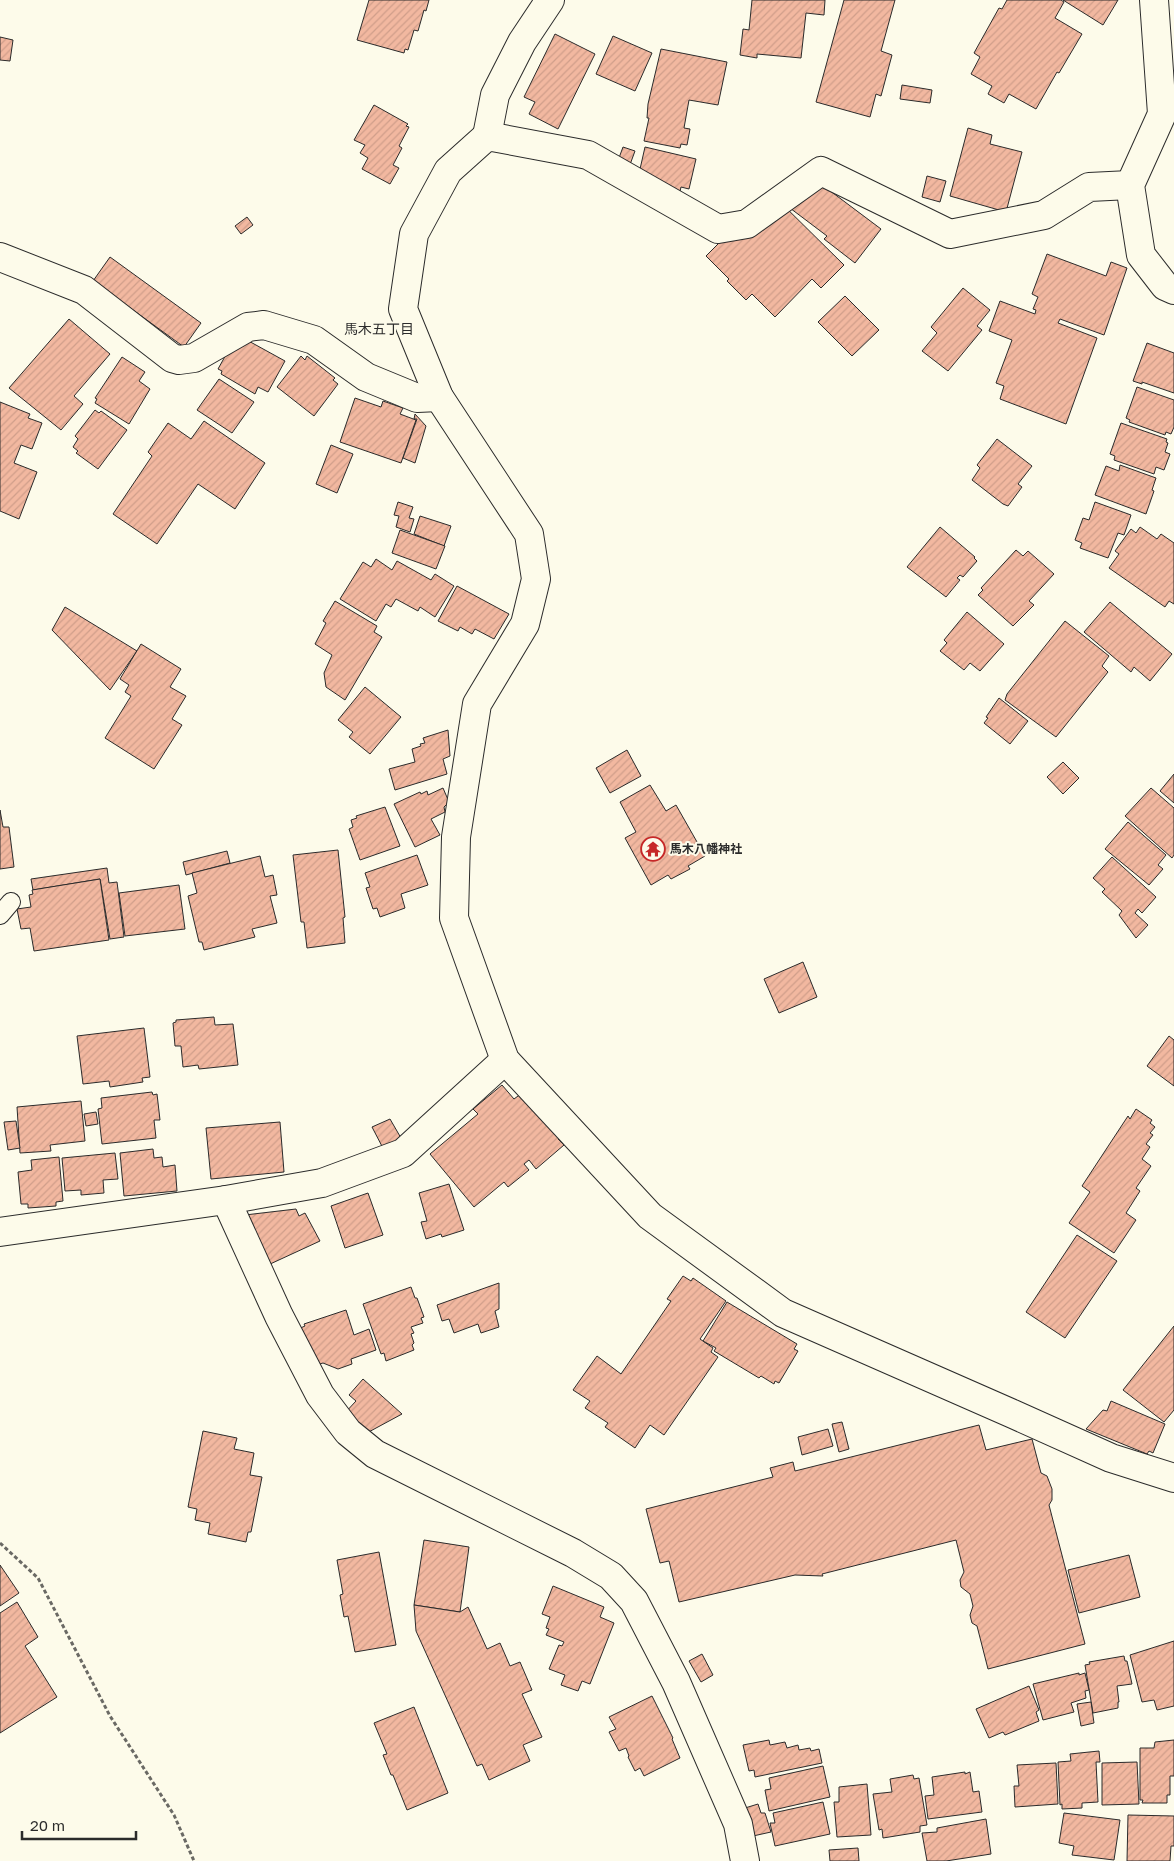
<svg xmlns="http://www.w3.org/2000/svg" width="1174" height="1861" font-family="'Golos Text','Noto Sans JP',sans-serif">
	<defs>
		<pattern id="building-hatch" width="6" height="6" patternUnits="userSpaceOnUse" patternTransform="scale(1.25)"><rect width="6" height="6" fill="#f2b8a0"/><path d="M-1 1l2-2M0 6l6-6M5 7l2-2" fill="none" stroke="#d09e8a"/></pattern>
	</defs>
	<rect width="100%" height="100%" fill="#fdfbea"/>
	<g fill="url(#building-hatch)" stroke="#2b2b2b">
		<polygon points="369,0 429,0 426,11 424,10 418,31 414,30 408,50 405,49 404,53 357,40"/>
		<polygon points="752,0 825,0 824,15 806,13 801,58 757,54 757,58 740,55 743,29 749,30"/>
		<polygon points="844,0 895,0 881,51 892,55 881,96 876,94 870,117 816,102"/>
		<polygon points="1007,0 1061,0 1064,2 1055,18 1082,34 1059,73 1057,72 1036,109 1009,94 1004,103 988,94 992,86 971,74 980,57 974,53 999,8 1002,9"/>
		<polygon points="1063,0 1118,0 1103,25"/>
		<polygon points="555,34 595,54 558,129 529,114 535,102 524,97"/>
		<polygon points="613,36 652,53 635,91 596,74"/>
		<polygon points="0,37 13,40 10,61 0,60"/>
		<polygon points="661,49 727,62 718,105 689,100 684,128 690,129 687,145 681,144 680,148 644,141 649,118 647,118 648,104"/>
		<polygon points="902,85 932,90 930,103 900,99"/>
		<polygon points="374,105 408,124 406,126 409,127 399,146 402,148 393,165 399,168 390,184 362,169 368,158 360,153 365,145 354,140"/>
		<polygon points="968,128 992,135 990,144 1022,152 1006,212 950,196"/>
		<polygon points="623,147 635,151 628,170 616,166"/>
		<polygon points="645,147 696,159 689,189 681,187 679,196 638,178"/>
		<polygon points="927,176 946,181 940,202 922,197"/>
		<polygon points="794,177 815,193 821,184 881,229 855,263 824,239 827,236 778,199"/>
		<polygon points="770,192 844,265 821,288 812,279 775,317 752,294 746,300 727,281 729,279 706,256"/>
		<polygon points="247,217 253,225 241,234 235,226"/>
		<polygon points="1047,254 1106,276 1111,262 1127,268 1104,335 1060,319 1058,323 1097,338 1066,424 1000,399 1004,386 996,383 1012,340 989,331 1000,301 1035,314 1036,310 1033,309 1038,297 1032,294"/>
		<polygon points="110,257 201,323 184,347 93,281"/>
		<polygon points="963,288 990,310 977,326 982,330 948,371 922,351 937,333 931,327"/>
		<polygon points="845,296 879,330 852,356 818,322"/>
		<polygon points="69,319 110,354 74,396 83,404 61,430 9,388"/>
		<polygon points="245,339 285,361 268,392 258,387 255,394 221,374 222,371 218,369 233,342"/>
		<polygon points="1147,343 1174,353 1174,393 1142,382 1142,384 1133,381"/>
		<polygon points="301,356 305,360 307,356 335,378 333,380 338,384 314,416 277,387"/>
		<polygon points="122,357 145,372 139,381 150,389 129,424 95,403 97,399 95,398"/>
		<polygon points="219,379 254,402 232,433 197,410"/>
		<polygon points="1137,387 1174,400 1174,427 1171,434 1166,432 1165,435 1129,422 1130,420 1126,418"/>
		<polygon points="355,398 381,407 383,401 403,408 400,414 416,420 401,463 340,442"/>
		<polygon points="0,402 30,414 28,418 42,423 32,449 21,445 14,463 37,472 19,519 0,511"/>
		<polygon points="95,410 99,413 101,411 127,430 98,469 76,453 78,451 73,447 78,439 75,436"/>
		<polygon points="415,414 426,426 415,463 403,458 417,419 414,419"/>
		<polygon points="204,421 265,463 235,509 198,484 157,544 113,514 152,456 148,452 168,423 191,439"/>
		<polygon points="1121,423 1167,439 1166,442 1168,443 1165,452 1170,454 1164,470 1156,467 1154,474 1114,460 1115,456 1110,454"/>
		<polygon points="997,439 1032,466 1018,484 1022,487 1008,506 1003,504 972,480 980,468 977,465"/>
		<polygon points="331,445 353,454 337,493 316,484"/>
		<polygon points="1120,465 1156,478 1152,490 1154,491 1146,514 1095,495 1106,466 1119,471"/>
		<polygon points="398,502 413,507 409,518 414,519 410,532 396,527 399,516 394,515"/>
		<polygon points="1095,502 1131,515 1124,535 1118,533 1108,558 1080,548 1082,543 1075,540 1083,518 1089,520"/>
		<polygon points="420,516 451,526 444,546 414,534"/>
		<polygon points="940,527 975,557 974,558 977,561 963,577 960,575 957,578 960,580 946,597 907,567"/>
		<polygon points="1140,527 1157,539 1161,534 1174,543 1174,604 1169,601 1165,607 1109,568 1119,554 1115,551 1131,529 1136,533"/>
		<polygon points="400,530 445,546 436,569 392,553"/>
		<polygon points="1016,550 1023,556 1028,551 1054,574 1029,601 1034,605 1013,626 978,595 983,590 981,588"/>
		<polygon points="376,559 392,570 397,561 431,580 435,574 454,586 435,617 420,607 418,611 396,599 391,607 386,604 376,621 340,599 363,562 371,567"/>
		<polygon points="457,586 509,614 494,639 475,629 472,634 460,627 458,631 438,621"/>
		<polygon points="335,601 377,626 374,632 382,637 345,700 326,687 324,673 332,655 315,644 326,623 323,621"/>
		<polygon points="1110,602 1172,654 1150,681 1134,667 1131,672 1084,632"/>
		<polygon points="65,607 137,651 110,690 52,630"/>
		<polygon points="967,612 1004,644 980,671 970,663 964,670 940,651 947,643 944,640"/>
		<polygon points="1065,621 1109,656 1102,666 1108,672 1056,737 1005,700 1007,694"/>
		<polygon points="141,644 181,669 170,687 186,696 172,719 182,725 154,769 105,738 131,696 125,692 129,685 120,679"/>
		<polygon points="365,687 401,717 370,754 349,737 353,732 338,720"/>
		<polygon points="999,698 1028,721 1010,744 984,723 988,718 986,717"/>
		<polygon points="448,730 450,756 443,759 447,774 395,790 389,769 415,762 412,749 421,746 420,744 425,743 423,738"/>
		<polygon points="627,750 641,776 610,793 596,768"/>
		<polygon points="1063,762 1079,778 1063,794 1047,777"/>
		<polygon points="1174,774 1174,803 1160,791"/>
		<polygon points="650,785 666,811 676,805 705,856 688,866 690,869 671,879 668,875 651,885 625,838 636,832 620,802"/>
		<polygon points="443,788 449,802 444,807 445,812 431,819 440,835 415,847 394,804 420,792 421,794 427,791 428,795"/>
		<polygon points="1151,788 1174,808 1174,855 1172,858 1125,816"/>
		<polygon points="385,807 400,846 360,860 349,829 353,827 351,820 357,818 356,816"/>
		<polygon points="0,810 3,827 9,827 14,867 0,869"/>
		<polygon points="1128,822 1166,855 1158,865 1163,869 1149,885 1105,849"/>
		<polygon points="338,850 345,917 343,918 345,943 307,948 304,922 301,922 293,855"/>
		<polygon points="227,851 230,863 186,875 183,862"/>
		<polygon points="417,855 428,885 401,894 405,908 380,917 377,908 373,909 366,888 370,887 365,873"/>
		<polygon points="260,856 265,877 273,875 277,895 270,896 277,923 252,929 255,937 204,950 202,942 199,942 188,896 197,893 192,873"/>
		<polygon points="1112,857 1156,897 1142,913 1138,909 1135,913 1148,925 1136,938 1119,915 1122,911 1102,892 1105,889 1093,878"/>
		<polygon points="107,868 109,883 117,882 124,937 110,939 100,879 33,890 31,879"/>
		<polygon points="100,879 109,940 34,951 30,928 21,929 17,909 31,907 29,895 33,894 32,890"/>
		<polygon points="179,885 185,929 125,936 119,893"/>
		<polygon points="803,962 817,997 779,1013 764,979"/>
		<polygon points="214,1017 215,1025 233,1024 238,1065 199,1069 198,1065 183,1067 181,1046 175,1046 173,1023 176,1022 176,1020"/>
		<polygon points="144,1028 150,1077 142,1078 143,1082 110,1087 109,1081 83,1084 77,1036"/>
		<polygon points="1169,1036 1174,1040 1174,1086 1147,1066"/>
		<polygon points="502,1085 514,1099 522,1093 562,1136 558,1139 564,1145 536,1169 529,1160 524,1164 529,1170 508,1187 504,1182 474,1207 430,1154 478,1114 473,1109"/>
		<polygon points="152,1092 153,1095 157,1094 160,1120 154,1120 156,1138 102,1144 98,1109 102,1108 101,1098"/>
		<polygon points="81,1101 85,1141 50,1145 51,1151 20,1153 17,1107"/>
		<polygon points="1136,1109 1152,1120 1150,1123 1155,1127 1150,1133 1153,1135 1146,1144 1150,1147 1142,1159 1151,1166 1136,1188 1140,1191 1126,1213 1136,1220 1114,1253 1069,1223 1090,1192 1082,1186 1128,1116 1130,1119"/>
		<polygon points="96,1112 98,1124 86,1126 84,1114"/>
		<polygon points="390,1119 401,1138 385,1152 372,1127"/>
		<polygon points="16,1121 20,1148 8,1150 4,1122"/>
		<polygon points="280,1122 284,1172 211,1179 206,1128"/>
		<polygon points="153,1149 154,1158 162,1157 163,1167 175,1165 177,1191 124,1196 120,1153"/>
		<polygon points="115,1153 118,1179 103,1180 104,1193 81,1195 81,1190 65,1191 62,1158"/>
		<polygon points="59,1157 63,1201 56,1202 56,1206 28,1208 28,1204 21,1204 18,1172 32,1170 31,1160"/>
		<polygon points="449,1184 464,1230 442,1237 441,1234 426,1239 421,1222 427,1221 419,1193"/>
		<polygon points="368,1193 383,1235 345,1248 331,1206"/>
		<polygon points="296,1209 299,1216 305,1213 320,1241 268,1265 245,1215"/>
		<polygon points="1077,1235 1117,1261 1065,1338 1026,1312"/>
		<polygon points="683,1276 691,1281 693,1278 726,1301 700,1339 713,1348 711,1352 718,1357 664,1435 650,1425 635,1448 605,1427 608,1423 585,1408 590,1401 573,1390 597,1356 621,1374 671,1301 667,1299"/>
		<polygon points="499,1283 499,1309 495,1311 499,1327 481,1333 478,1324 454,1333 449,1319 442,1321 437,1305"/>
		<polygon points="411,1287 415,1298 417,1298 424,1317 421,1318 423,1323 411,1327 414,1333 411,1334 414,1343 412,1345 414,1350 386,1361 384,1353 381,1354 363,1304"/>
		<polygon points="727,1302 797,1344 794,1349 798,1351 779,1383 775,1381 774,1384 761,1376 759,1378 714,1351 716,1348 703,1341"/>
		<polygon points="346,1310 354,1335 369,1329 376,1350 351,1359 352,1364 338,1369 323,1363 316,1365 296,1330 305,1326 304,1324"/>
		<polygon points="1174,1326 1174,1410 1164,1422 1123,1390"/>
		<polygon points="363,1379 402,1414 365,1434 343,1415 356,1401 349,1395"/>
		<polygon points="1111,1401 1165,1424 1153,1453 1149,1451 1147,1454 1086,1429 1103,1410 1107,1411"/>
		<polygon points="842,1422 849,1449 839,1452 832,1424"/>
		<polygon points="979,1425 986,1450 1032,1439 1041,1473 1047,1476 1052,1489 1052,1500 1049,1505 1085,1644 988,1669 977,1626 972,1623 970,1615 973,1606 970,1594 961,1587 960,1580 964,1572 956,1540 822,1574 823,1576 795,1575 679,1602 669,1561 660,1563 646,1509 773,1477 770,1468 793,1462 795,1471"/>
		<polygon points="828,1429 833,1446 802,1455 798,1437"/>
		<polygon points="203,1431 237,1438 234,1449 254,1453 250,1475 262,1477 251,1532 248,1532 246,1542 208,1534 210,1523 195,1520 197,1509 188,1507"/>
		<polygon points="424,1540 469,1547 460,1612 414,1605"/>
		<polygon points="379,1552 396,1645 355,1652 348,1616 344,1617 340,1595 343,1594 337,1560"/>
		<polygon points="1129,1555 1140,1597 1079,1613 1068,1570"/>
		<polygon points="0,1565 19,1593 0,1606"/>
		<polygon points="553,1586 604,1607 600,1617 614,1623 590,1684 582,1681 578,1691 561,1685 565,1675 549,1669 559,1645 562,1646 564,1642 546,1635 549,1629 546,1628 550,1617 542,1614"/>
		<polygon points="17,1602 38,1637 25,1646 57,1697 0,1733 0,1613"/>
		<polygon points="414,1605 460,1612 468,1607 487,1649 500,1643 510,1666 520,1662 532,1690 522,1694 542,1737 523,1745 530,1761 489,1780 482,1764 477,1766 416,1631"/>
		<polygon points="1174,1641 1174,1706 1157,1710 1154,1700 1142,1702 1130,1655"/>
		<polygon points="702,1654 713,1675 701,1682 689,1661"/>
		<polygon points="1124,1656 1125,1661 1127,1661 1132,1684 1117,1686 1119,1702 1118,1702 1118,1708 1093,1713 1085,1665 1090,1664 1089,1662"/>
		<polygon points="1079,1673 1079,1675 1085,1673 1089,1690 1085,1691 1086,1698 1071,1703 1074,1712 1043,1720 1033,1684"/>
		<polygon points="1029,1686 1039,1710 1036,1712 1039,1721 1005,1735 1003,1732 989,1738 976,1709"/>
		<polygon points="652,1696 673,1738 672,1739 680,1758 644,1776 640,1768 635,1771 628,1757 629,1756 626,1748 619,1751 609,1732 616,1729 609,1717"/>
		<polygon points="1091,1702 1094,1723 1081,1726 1077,1704"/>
		<polygon points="414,1707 448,1793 407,1810 393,1775 391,1775 383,1755 387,1754 374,1723"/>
		<polygon points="769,1740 770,1745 785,1742 787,1748 798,1745 799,1750 810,1748 811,1751 819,1749 822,1763 755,1777 754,1770 749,1771 743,1745"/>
		<polygon points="1174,1740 1174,1776 1170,1776 1170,1795 1167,1795 1167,1803 1142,1803 1143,1800 1140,1800 1140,1748 1154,1748 1155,1742"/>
		<polygon points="1099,1751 1100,1762 1096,1762 1098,1802 1082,1803 1082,1808 1062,1809 1062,1804 1060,1805 1058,1762 1071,1761 1070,1754"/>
		<polygon points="1137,1762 1139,1804 1102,1805 1102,1763"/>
		<polygon points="1056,1763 1058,1804 1015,1807 1014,1786 1019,1786 1017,1765"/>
		<polygon points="823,1766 830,1797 769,1811 765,1790 771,1789 769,1778"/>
		<polygon points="965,1772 965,1774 970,1772 973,1792 979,1791 982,1812 928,1819 925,1796 934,1795 932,1777"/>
		<polygon points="913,1775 914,1779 919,1778 927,1825 920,1826 920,1832 883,1838 882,1829 879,1830 873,1794 892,1792 890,1779"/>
		<polygon points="867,1784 871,1835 837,1837 834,1802 839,1802 839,1787"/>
		<polygon points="823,1802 830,1834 775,1846 770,1823 775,1823 773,1813"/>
		<polygon points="758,1804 761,1813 765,1813 771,1832 753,1836 745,1808"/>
		<polygon points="1064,1813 1120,1820 1114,1860 1072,1855 1074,1846 1059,1843"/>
		<polygon points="1128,1815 1174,1816 1174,1846 1171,1846 1170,1861 1127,1861"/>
		<polygon points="986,1819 991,1854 946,1861 927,1861 922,1833 937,1832 937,1828"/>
		<polygon points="858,1848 859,1861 830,1861 829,1850"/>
	</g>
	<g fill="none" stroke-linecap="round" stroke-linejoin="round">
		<g stroke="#2b2b2b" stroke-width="20">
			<polyline id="lane" points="0,915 11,902"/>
		</g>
		<g stroke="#2b2b2b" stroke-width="30">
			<g id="street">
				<polyline points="1154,0 1162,114 1130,185 1141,255 1165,286 1174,290"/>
				<polyline points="487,136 495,95 522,42 550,0"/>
				<polyline points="1130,185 1089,187 1044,215 950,234 821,171 747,224 718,229 588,155 487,136 448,171 414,234 403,309 439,397 529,534 536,579 525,624 477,704 456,837 454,918 505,1060 650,1216 783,1313 1013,1414 1111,1458 1174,1478"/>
				<polyline points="0,257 84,290 172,358 179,360 194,358 248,327 264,325 314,340 366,377 417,398 439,397"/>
				<polyline points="226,1200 279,1316 320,1395 348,1432 375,1454 573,1553 611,1576 634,1601 676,1682 738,1824 745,1861"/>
				<polyline points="0,1232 226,1200 322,1183 403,1153 505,1060"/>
			</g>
		</g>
		<polyline stroke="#6a6964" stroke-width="3" stroke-dasharray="4 2.5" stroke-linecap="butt" points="0,1543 38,1578 110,1716 174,1815 194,1861"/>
		<use href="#lane" stroke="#fdfbea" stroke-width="18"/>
		<use href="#street" stroke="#fdfbea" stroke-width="28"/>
	</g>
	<defs>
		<g id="temple-ring" transform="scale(1.25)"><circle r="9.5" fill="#fdfbea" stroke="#c62828" stroke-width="1.5"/><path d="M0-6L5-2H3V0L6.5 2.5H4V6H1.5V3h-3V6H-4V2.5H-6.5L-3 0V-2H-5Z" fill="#c62828"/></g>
	</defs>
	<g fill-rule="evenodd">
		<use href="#temple-ring" x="653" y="849"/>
	</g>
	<g text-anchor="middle" stroke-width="4" stroke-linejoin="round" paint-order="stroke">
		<g font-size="12" font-weight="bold" fill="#2b2b2b" stroke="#fdfbea" text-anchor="start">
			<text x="670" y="853">馬木八幡神社</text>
		</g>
		<g font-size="14" fill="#2b2b2b" stroke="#fdfbea">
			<text x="379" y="334">馬木五丁目</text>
		</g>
	</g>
	<path d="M22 1831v8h114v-8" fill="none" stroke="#2b2b2b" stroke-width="2.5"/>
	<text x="30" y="1831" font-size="15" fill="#2b2b2b" stroke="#fdfbea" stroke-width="4" paint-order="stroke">20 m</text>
</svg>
